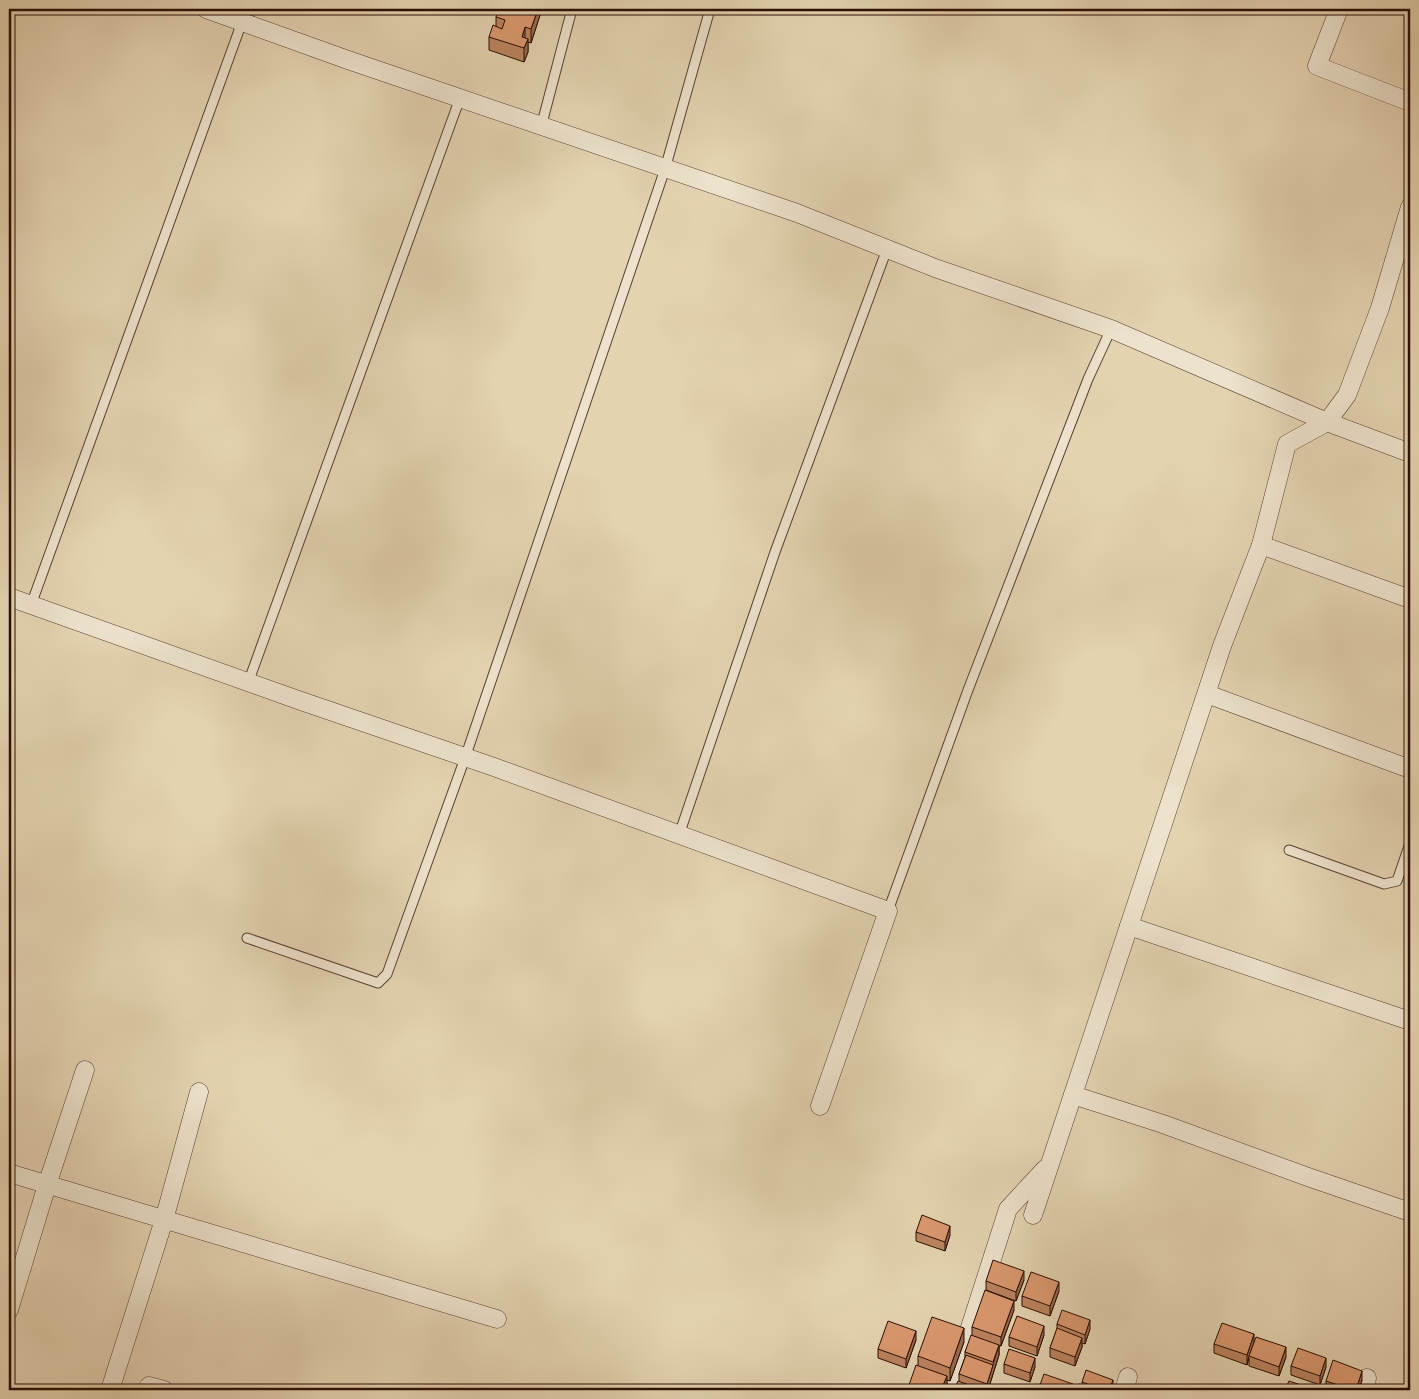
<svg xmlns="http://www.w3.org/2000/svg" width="1419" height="1399" font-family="'IM FELL Great Primer',serif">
	<rect width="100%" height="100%" fill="#e4d3b1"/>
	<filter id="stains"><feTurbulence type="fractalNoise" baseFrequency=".004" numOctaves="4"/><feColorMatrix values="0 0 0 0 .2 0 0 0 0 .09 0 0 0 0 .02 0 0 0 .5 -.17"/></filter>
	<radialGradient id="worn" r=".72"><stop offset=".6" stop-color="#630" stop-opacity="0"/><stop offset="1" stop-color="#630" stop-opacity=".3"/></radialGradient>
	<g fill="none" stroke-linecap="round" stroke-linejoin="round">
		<g stroke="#583f2f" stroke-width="11">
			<g id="service">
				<polyline points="541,127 572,9"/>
				<polyline points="31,605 242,22"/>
				<polyline points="248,683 460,98"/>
				<polyline points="679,835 775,552 887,249"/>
				<polyline points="1289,850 1384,884 1397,881 1410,843"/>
				<polyline points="888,911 968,690 1088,379 1111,329"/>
				<polyline points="247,938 378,983 387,974 465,758 665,169 710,9"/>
			</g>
		</g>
		<g stroke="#583f2f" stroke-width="19">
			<g id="minor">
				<polyline points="206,9 348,60 797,213 935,268 1111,329 1327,422 1410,453"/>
				<polyline points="1339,9 1317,66 1410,102"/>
				<polyline points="1261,545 1410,599"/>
				<polyline points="9,597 301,701 494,767 888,911 820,1106"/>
				<polyline points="1207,694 1410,769"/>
				<polyline points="1129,926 1410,1021"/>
				<polyline points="1073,1095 1163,1124 1308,1177 1410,1212"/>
				<polyline points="9,1173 497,1319"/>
				<polyline points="1033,1215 1222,646 1261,545 1287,444 1327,422 1347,395 1380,308 1410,207"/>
				<polyline points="9,1310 47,1185 85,1070"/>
				<polyline points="149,1386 164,1390"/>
				<polyline points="110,1390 164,1220 199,1092"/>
				<polyline points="950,1390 1008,1209 1045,1169"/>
				<polyline points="1124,1390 1128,1377"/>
				<polyline points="1364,1390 1367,1378"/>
			</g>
		</g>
		<use href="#service" stroke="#ede2cc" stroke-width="9"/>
		<use href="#minor" stroke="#ede2cc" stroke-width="18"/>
	</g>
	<g fill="#bb835f" stroke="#2a0e04">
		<polygon points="541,9 541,12 531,43 528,42 528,52 524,62 489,50 489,37 496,26 496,17"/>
		<polygon points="916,1232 950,1235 945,1251 916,1241"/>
		<polygon points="1024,1280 1016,1301 986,1290 986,1281"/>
		<polygon points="1059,1291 1050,1316 1022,1306 1022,1296"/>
		<polygon points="1014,1310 1001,1346 999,1346 999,1355 988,1390 954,1390 959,1382 959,1374 965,1357 965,1352 972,1336 972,1327"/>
		<polygon points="1057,1324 1090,1329 1085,1344 1082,1343 1082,1347 1075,1366 1050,1357 1050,1348 1057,1329"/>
		<polygon points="1044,1335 1037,1356 1009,1346 1009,1337"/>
		<polygon points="916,1340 906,1368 878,1358 878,1349"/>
		<polygon points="1254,1341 1286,1357 1279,1376 1249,1366 1249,1358 1247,1365 1214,1353 1214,1344"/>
		<polygon points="964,1342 950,1381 947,1380 947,1385 945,1390 909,1390 909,1385 918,1366 918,1356"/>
		<polygon points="1004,1364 1035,1367 1030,1382 1004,1373"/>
		<polygon points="1291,1366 1326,1367 1320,1385 1291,1375"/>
		<polygon points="1362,1380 1359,1390 1326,1390 1326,1381"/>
		<polygon points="1082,1382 1113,1389 1112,1390 1076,1390 1082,1385"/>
	</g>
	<g fill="#996a4e" stroke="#2a0e04">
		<polygon points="538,9 541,9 541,12 531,43 531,29"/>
		<polygon points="525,27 525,41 522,37"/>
		<polygon points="528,39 528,52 524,62 524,48"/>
		<polygon points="950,1226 950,1235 945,1251 945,1242"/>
		<polygon points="1024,1271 1024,1280 1016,1301 1016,1292"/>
		<polygon points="1059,1282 1059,1291 1050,1316 1050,1306"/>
		<polygon points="1014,1301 1014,1310 1001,1346 1001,1337"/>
		<polygon points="1090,1320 1090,1329 1085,1344 1085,1335"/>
		<polygon points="1044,1326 1044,1335 1037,1356 1037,1347"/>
		<polygon points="964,1328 964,1342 950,1381 950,1368"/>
		<polygon points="916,1331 916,1340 906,1368 906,1359"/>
		<polygon points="1254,1334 1254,1343 1249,1356 1247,1365 1247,1355"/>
		<polygon points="1082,1338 1082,1347 1075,1366 1075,1357"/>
		<polygon points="999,1345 999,1355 988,1390 987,1390 987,1384"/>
		<polygon points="1286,1347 1286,1357 1279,1376 1279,1367"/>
		<polygon points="1035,1358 1035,1367 1030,1382 1030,1373"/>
		<polygon points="1326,1358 1326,1367 1320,1385 1320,1376"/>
		<polygon points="1362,1371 1362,1380 1359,1390 1356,1390"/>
		<polygon points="947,1376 947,1385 945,1390 941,1390"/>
		<polygon points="1113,1380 1113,1389 1112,1390 1109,1390"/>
	</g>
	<g fill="#da986f" stroke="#2a0e04">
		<polygon points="498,9 538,9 531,29 525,27 522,37 528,39 524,48 489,37 493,25 502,29 505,20 496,17"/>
		<polygon points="922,1215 950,1226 945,1242 916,1232"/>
		<polygon points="993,1260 1024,1271 1016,1292 986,1281"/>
		<polygon points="1031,1272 1059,1282 1050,1306 1022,1296"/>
		<polygon points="985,1290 1014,1301 1001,1337 972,1327"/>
		<polygon points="1062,1310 1090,1320 1085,1335 1057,1324"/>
		<polygon points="1017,1316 1044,1326 1037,1347 1009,1337"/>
		<polygon points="932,1317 964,1328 950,1368 918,1356"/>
		<polygon points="888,1321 916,1331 906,1359 878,1349"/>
		<polygon points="1222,1323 1254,1334 1247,1355 1214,1344"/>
		<polygon points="1057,1328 1082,1338 1075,1357 1050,1348"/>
		<polygon points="971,1335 999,1345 993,1362 965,1352"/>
		<polygon points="1256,1337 1286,1347 1279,1367 1249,1356"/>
		<polygon points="1298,1348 1326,1358 1320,1376 1291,1366"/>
		<polygon points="1009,1349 1035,1358 1030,1373 1004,1364"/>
		<polygon points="966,1355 993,1365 987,1384 959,1374"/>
		<polygon points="1333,1360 1362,1371 1356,1390 1353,1390 1326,1381"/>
		<polygon points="916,1365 947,1376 941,1390 923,1390 909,1385"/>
		<polygon points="1086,1370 1113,1380 1109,1390 1105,1390 1082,1382"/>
		<polygon points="1044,1374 1073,1384 1071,1390 1038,1390"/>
		<polygon points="958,1381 983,1390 954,1390"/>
		<polygon points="1289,1381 1316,1390 1285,1390"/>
		<polygon points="1079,1384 1097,1390 1076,1390"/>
		<polygon points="1159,1385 1175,1390 1157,1390"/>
	</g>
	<rect width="1419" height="1399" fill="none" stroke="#e4d3b1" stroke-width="30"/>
	<rect x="10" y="10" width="1399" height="1379" fill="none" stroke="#2a0e04" stroke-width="2.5"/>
	<rect x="15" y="15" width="1389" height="1369" fill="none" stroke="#2a0e04"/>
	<rect width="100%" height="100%" filter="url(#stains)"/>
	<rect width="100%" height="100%" fill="url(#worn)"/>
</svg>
